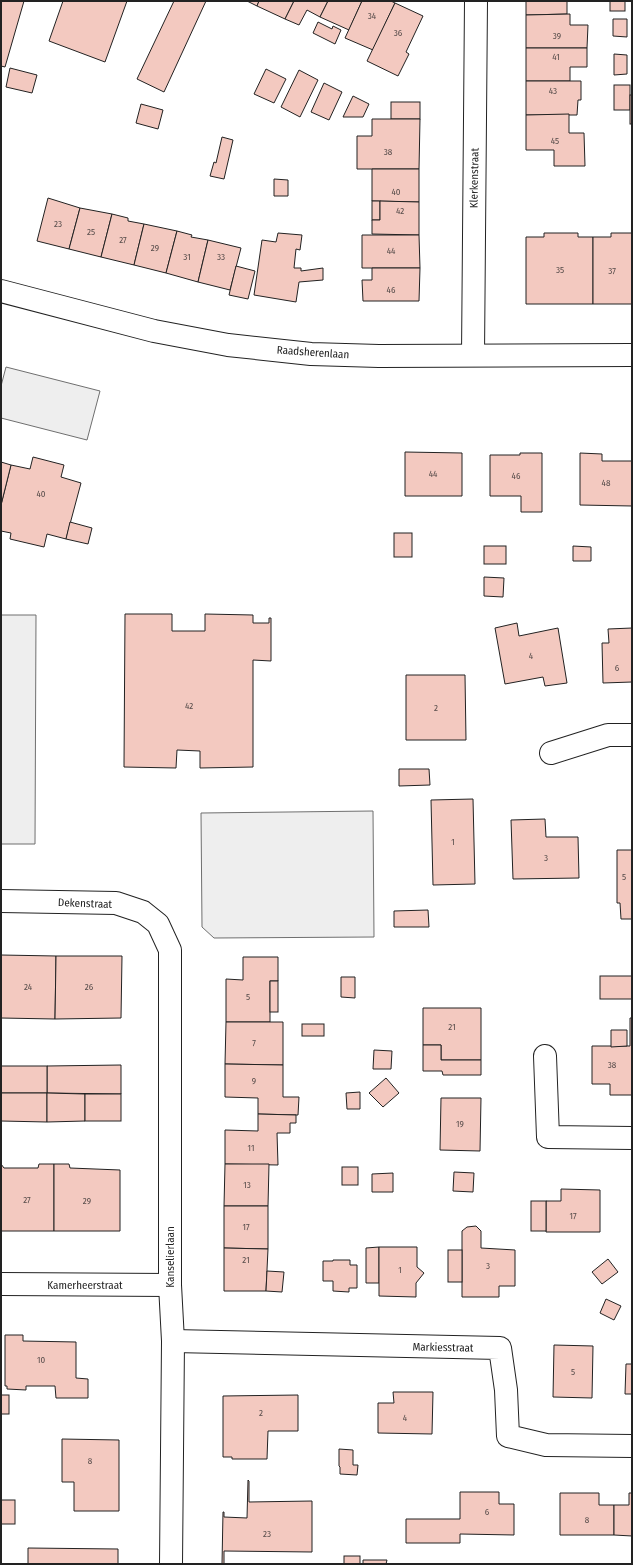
<svg xmlns="http://www.w3.org/2000/svg" width="633" height="1565" font-family="'Fira Sans Condensed',sans-serif">
	<rect width="100%" height="100%" fill="#fff"/>
	<g fill="#eee" stroke="#6f6f6f">
		<polygon points="6,367 100,391 87,440 1,418 1,386"/>
		<polygon points="1,615 36,615 35,844 1,844"/>
		<polygon points="373,811 374,937 214,938 202,927 201,813"/>
	</g>
	<g fill="#f3c9c0" stroke="#222">
		<polygon points="1,1 24,1 5,67 1,66"/>
		<polygon points="63,1 127,1 105,62 49,41"/>
		<polygon points="174,1 206,1 164,92 137,79"/>
		<polygon points="247,1 259,1 257,6"/>
		<polygon points="259,1 294,1 285,19 257,6"/>
		<polygon points="294,1 328,1 320,17 307,10 299,25 285,19"/>
		<polygon points="328,1 362,1 349,30 320,17"/>
		<polygon points="362,1 391,1 395,3 373,50 345,38"/>
		<polygon points="526,1 567,1 567,14 526,15"/>
		<rect x="610" y="1" width="15" height="10"/>
		<polygon points="395,3 423,16 406,52 409,54 398,76 367,61"/>
		<polygon points="570,14 570,25 588,25 587,48 526,48 526,15"/>
		<polygon points="613,19 627,19 627,37 613,36"/>
		<polygon points="318,22 332,29 333,26 341,30 335,44 313,33"/>
		<polygon points="526,48 587,48 587,67 570,67 570,81 526,81"/>
		<polygon points="614,54 627,55 627,74 614,75"/>
		<polygon points="10,68 37,75 32,93 6,87"/>
		<polygon points="266,69 286,79 274,103 254,94"/>
		<polygon points="299,70 318,80 300,117 281,107"/>
		<polygon points="526,81 581,81 581,100 578,100 577,115 526,115"/>
		<polygon points="324,83 342,92 329,120 311,112"/>
		<rect x="614" y="85" width="16" height="25"/>
		<rect x="630" y="95" width="2" height="29"/>
		<polygon points="353,96 369,104 363,117 343,117"/>
		<rect x="391" y="102" width="29" height="17"/>
		<polygon points="141,104 163,110 158,129 136,123"/>
		<polygon points="569,114 569,133 584,133 585,166 554,166 554,150 526,150 526,115"/>
		<polygon points="372,119 420,119 419,169 357,169 357,136 372,136"/>
		<polygon points="222,137 233,140 224,179 210,176 214,162 216,163"/>
		<polygon points="372,169 419,169 419,202 372,201"/>
		<polygon points="274,179 288,180 288,196 274,196"/>
		<polygon points="48,198 80,208 69,249 37,241"/>
		<rect x="372" y="201" width="8" height="19"/>
		<polygon points="380,201 419,202 419,235 372,234 372,220 380,220"/>
		<polygon points="80,208 112,214 101,257 69,249"/>
		<polygon points="112,214 128,218 128,221 144,224 134,265 101,257"/>
		<polygon points="144,224 177,231 166,273 134,265"/>
		<polygon points="177,231 192,235 191,237 208,240 198,282 166,273"/>
		<polygon points="278,233 302,235 300,250 296,249 294,268 301,268 301,271 323,268 323,280 299,282 296,302 254,295 262,240 276,242"/>
		<polygon points="544,233 578,233 578,237 593,237 593,304 526,304 526,237 544,237"/>
		<polygon points="611,233 632,233 632,304 593,304 593,237 611,237"/>
		<polygon points="362,235 419,235 420,268 362,268"/>
		<polygon points="208,240 241,248 230,290 198,282"/>
		<polygon points="236,266 255,271 248,299 229,295"/>
		<polygon points="372,268 420,268 419,301 363,301 362,280 372,280"/>
		<polygon points="405,452 462,453 462,496 405,496"/>
		<polygon points="520,453 542,453 542,512 521,512 521,496 490,496 490,455 520,455"/>
		<polygon points="580,453 602,454 602,461 632,461 632,506 580,505"/>
		<polygon points="33,457 64,465 61,477 81,483 66,539 47,534 44,547 10,539 11,533 1,531 1,505 11,465 30,469"/>
		<polygon points="1,462 11,465 1,505"/>
		<polygon points="70,522 92,528 88,544 66,539"/>
		<rect x="394" y="533" width="18" height="24"/>
		<rect x="484" y="546" width="22" height="18"/>
		<polygon points="573,546 591,547 591,561 573,561"/>
		<polygon points="484,577 504,578 503,597 484,596"/>
		<polygon points="125,614 172,614 172,631 205,631 205,614 253,615 253,623 269,623 269,618 271,618 271,661 253,660 253,767 200,768 200,751 177,750 176,768 124,767"/>
		<polygon points="517,623 519,636 558,628 567,683 545,686 543,677 505,684 495,628"/>
		<polygon points="632,628 632,682 603,683 602,643 609,643 608,629"/>
		<polygon points="406,675 465,675 466,740 406,740"/>
		<polygon points="399,769 429,769 430,785 399,786"/>
		<polygon points="473,799 475,884 433,885 431,800"/>
		<polygon points="545,819 546,837 578,837 579,878 513,879 511,820"/>
		<polygon points="617,850 632,850 632,919 621,919 620,903 617,903"/>
		<polygon points="428,910 429,927 394,927 394,911"/>
		<polygon points="1,955 56,956 55,1019 1,1018"/>
		<polygon points="56,956 122,956 121,1018 55,1019"/>
		<polygon points="243,957 278,957 278,981 270,981 270,1022 226,1022 226,979 243,980"/>
		<rect x="600" y="976" width="32" height="23"/>
		<polygon points="341,977 355,977 355,998 341,997"/>
		<rect x="270" y="981" width="8" height="31"/>
		<polygon points="423,1008 481,1008 481,1060 441,1060 441,1045 423,1045"/>
		<polygon points="630,1018 632,1018 632,1095 610,1095 610,1084 592,1084 592,1046 630,1046"/>
		<polygon points="226,1022 283,1022 283,1065 225,1064"/>
		<rect x="302" y="1024" width="22" height="12"/>
		<polygon points="611,1030 627,1030 627,1046 611,1047"/>
		<polygon points="423,1045 441,1045 441,1060 481,1060 481,1075 443,1075 442,1071 423,1071"/>
		<polygon points="374,1050 392,1051 391,1069 373,1069"/>
		<polygon points="225,1064 283,1065 283,1097 299,1097 298,1115 258,1114 258,1098 225,1097"/>
		<polygon points="121,1065 121,1094 47,1093 47,1066"/>
		<rect x="1" y="1066" width="46" height="27"/>
		<polygon points="386,1078 399,1093 383,1107 369,1093"/>
		<polygon points="360,1092 360,1109 347,1109 346,1093"/>
		<polygon points="1,1093 47,1093 47,1122 1,1121"/>
		<polygon points="47,1093 85,1094 85,1121 47,1122"/>
		<rect x="85" y="1094" width="36" height="27"/>
		<polygon points="441,1098 481,1098 480,1151 440,1150"/>
		<polygon points="258,1114 296,1115 296,1123 290,1123 290,1133 277,1133 278,1165 225,1164 225,1130 258,1131"/>
		<polygon points="1,1164 4,1168 38,1168 39,1164 54,1164 54,1231 1,1231"/>
		<polygon points="54,1164 69,1164 70,1168 120,1170 120,1231 54,1231"/>
		<polygon points="225,1164 269,1164 268,1206 224,1206"/>
		<rect x="342" y="1167" width="16" height="18"/>
		<polygon points="454,1172 474,1173 473,1192 453,1191"/>
		<polygon points="393,1173 393,1192 372,1192 372,1174"/>
		<polygon points="561,1189 600,1190 600,1232 546,1232 546,1201 561,1201"/>
		<rect x="531" y="1201" width="15" height="30"/>
		<polygon points="224,1206 268,1206 268,1249 224,1248"/>
		<polygon points="476,1226 481,1231 481,1248 515,1250 515,1286 499,1286 499,1297 462,1297 462,1231 467,1227"/>
		<polygon points="379,1247 379,1283 366,1283 366,1248"/>
		<polygon points="379,1247 417,1247 417,1267 424,1273 416,1283 416,1297 379,1296"/>
		<polygon points="224,1248 268,1249 266,1291 224,1291"/>
		<rect x="448" y="1250" width="14" height="32"/>
		<polygon points="608,1259 618,1272 602,1284 592,1272"/>
		<polygon points="333,1260 350,1260 350,1265 357,1265 357,1288 349,1288 349,1292 333,1291 333,1281 323,1281 323,1261 333,1261"/>
		<polygon points="267,1271 284,1272 282,1292 266,1291"/>
		<polygon points="606,1299 621,1306 614,1320 600,1313"/>
		<polygon points="5,1335 23,1335 23,1341 76,1342 76,1378 88,1379 88,1398 56,1398 55,1386 26,1386 26,1390 7,1389 7,1386 5,1386"/>
		<polygon points="554,1345 593,1346 592,1398 553,1397"/>
		<polygon points="626,1364 632,1364 632,1394 625,1394"/>
		<polygon points="393,1392 433,1392 432,1434 378,1433 378,1403 394,1403"/>
		<rect x="1" y="1395" width="8" height="19"/>
		<polygon points="298,1395 298,1431 268,1431 267,1459 232,1459 232,1457 223,1457 223,1396"/>
		<polygon points="62,1439 119,1440 119,1511 74,1511 74,1482 62,1482"/>
		<polygon points="339,1449 353,1450 353,1465 358,1465 357,1475 340,1474 340,1467 339,1466"/>
		<polygon points="248,1480 249,1481 249,1502 312,1501 312,1552 224,1551 224,1564 222,1564 223,1512 224,1512 224,1517 247,1518"/>
		<polygon points="460,1492 499,1492 499,1504 514,1504 514,1535 460,1534 460,1543 406,1543 406,1519 460,1519"/>
		<polygon points="560,1493 599,1493 599,1505 614,1505 614,1535 560,1535"/>
		<polygon points="629,1493 632,1493 632,1536 614,1535 614,1505 629,1505"/>
		<rect x="1" y="1500" width="14" height="24"/>
		<polygon points="28,1548 118,1549 118,1564 28,1564"/>
		<rect x="344" y="1556" width="16" height="8"/>
		<polygon points="363,1560 387,1560 386,1564 363,1564"/>
	</g>
	<g fill="none" stroke-linecap="round" stroke-linejoin="round">
		<g stroke="#222" stroke-width="24">
			<g id="street">
				<polyline points="1,291 154,331 228,345 311,354 379,356 632,355"/>
				<polyline points="473,355 476,1"/>
				<polyline points="551,753 608,735 632,735"/>
				<polyline points="1,901 116,903 143,912 158,924 170,950 170,1285 173,1341 171,1564"/>
				<polyline points="545,1056 548,1137 632,1138"/>
				<polyline points="1,1284 170,1285"/>
				<polyline points="173,1341 500,1348 506,1390 508,1436 546,1445 632,1446"/>
			</g>
		</g>
		<use href="#street" stroke="#fff" stroke-width="22"/>
	</g>
	<g text-anchor="middle" stroke-width="3" stroke-linejoin="round" paint-order="stroke">
		<g font-size="9" fill="#564c4a">
			<text x="372" y="19">34</text>
			<text x="398" y="36">36</text>
			<text x="557" y="39">39</text>
			<text x="556" y="60">41</text>
			<text x="553" y="94">43</text>
			<text x="555" y="144">45</text>
			<text x="388" y="155">38</text>
			<text x="396" y="195">40</text>
			<text x="400" y="214">42</text>
			<text x="58" y="227">23</text>
			<text x="91" y="235">25</text>
			<text x="123" y="243">27</text>
			<text x="155" y="251">29</text>
			<text x="391" y="254">44</text>
			<text x="187" y="260">31</text>
			<text x="221" y="260">33</text>
			<text x="560" y="273">35</text>
			<text x="612" y="274">37</text>
			<text x="391" y="293">46</text>
			<text x="433" y="477">44</text>
			<text x="516" y="479">46</text>
			<text x="606" y="486">48</text>
			<text x="41" y="497">40</text>
			<text x="531" y="659">4</text>
			<text x="617" y="671">6</text>
			<text x="189" y="709">42</text>
			<text x="436" y="711">2</text>
			<text x="453" y="845">1</text>
			<text x="546" y="861">3</text>
			<text x="624" y="880">5</text>
			<text x="28" y="990">24</text>
			<text x="89" y="990">26</text>
			<text x="248" y="1000">5</text>
			<text x="452" y="1030">21</text>
			<text x="254" y="1046">7</text>
			<text x="612" y="1068">38</text>
			<text x="254" y="1084">9</text>
			<text x="460" y="1127">19</text>
			<text x="251" y="1151">11</text>
			<text x="247" y="1188">13</text>
			<text x="27" y="1203">27</text>
			<text x="87" y="1204">29</text>
			<text x="573" y="1219">17</text>
			<text x="246" y="1230">17</text>
			<text x="246" y="1263">21</text>
			<text x="488" y="1269">3</text>
			<text x="400" y="1273">1</text>
			<text x="41" y="1363">10</text>
			<text x="573" y="1375">5</text>
			<text x="261" y="1416">2</text>
			<text x="405" y="1421">4</text>
			<text x="90" y="1464">8</text>
			<text x="487" y="1515">6</text>
			<text x="587" y="1523">8</text>
			<text x="267" y="1537">23</text>
		</g>
		<g font-size="11" fill="#222" stroke="#fff">
			<text transform="translate(474 178) rotate(-89)" y="4">Klerkenstraat</text>
			<text transform="translate(313 352) rotate(4)" y="4">Raadsherenlaan</text>
			<text transform="translate(85 903) rotate(2)" y="4">Dekenstraat</text>
			<text transform="translate(170 1257) rotate(-90)" y="4">Kanselierlaan</text>
			<text x="85" y="1289">Kamerheerstraat</text>
			<text transform="translate(443 1347) rotate(1)" y="4">Markiesstraat</text>
		</g>
	</g>
	<rect width="633" height="1565" fill="none" stroke="#222222" stroke-width="4"/>
</svg>
